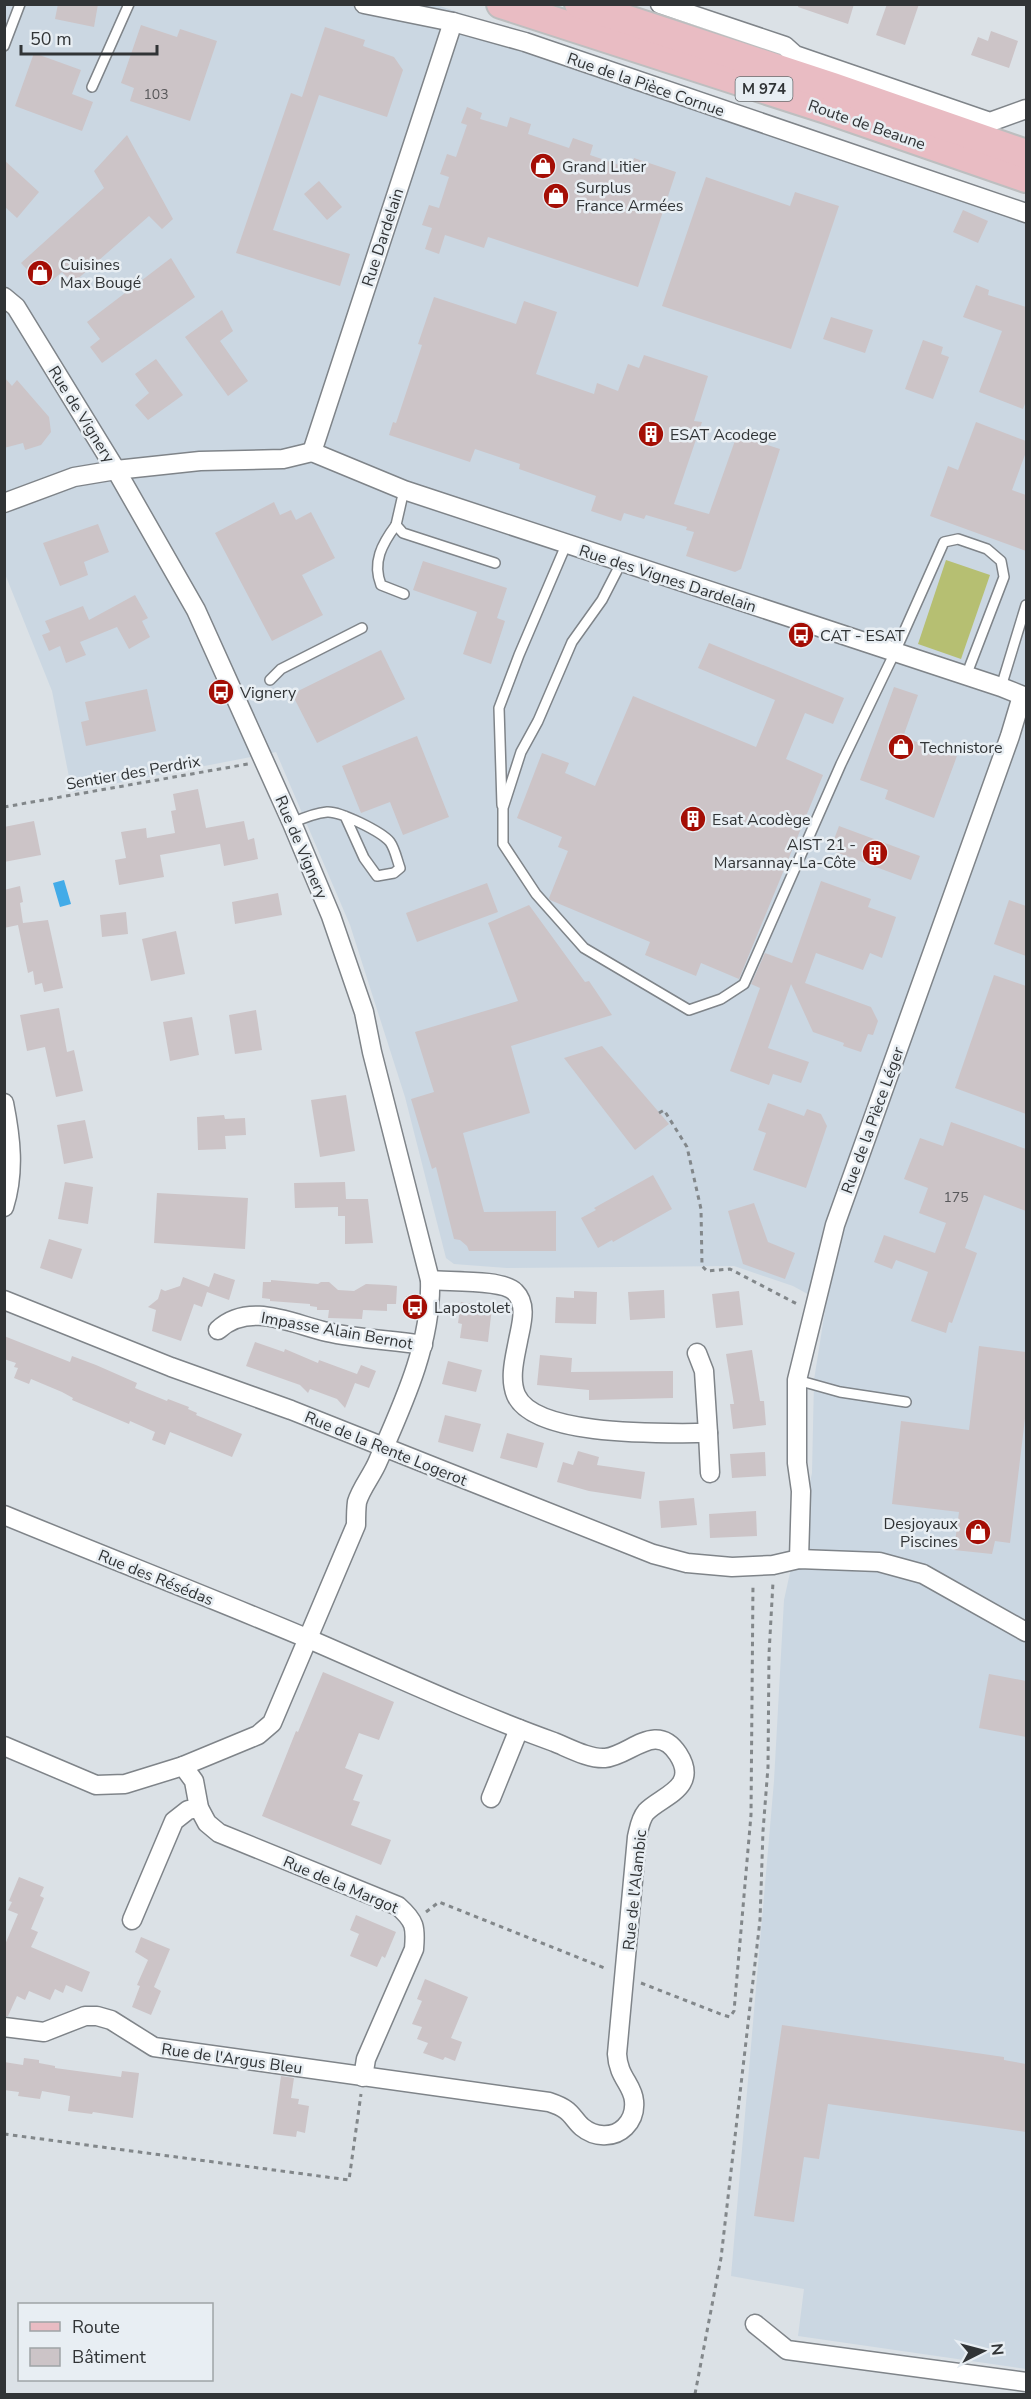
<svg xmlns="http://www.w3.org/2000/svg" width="1031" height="2399" font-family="'Nunito Sans',sans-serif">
	<rect width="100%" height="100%" fill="#dbe1e6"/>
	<polygon fill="#cbd7e2" points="5,5 437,5 1026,203 1026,2369 798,2336 804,2289 731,2276 774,1781 784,1600 812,1473 814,1380 826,1304 793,1286 734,1266 507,1268 454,1264 446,1258 405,1097 350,925 276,752 72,792 52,691 5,574"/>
	<polygon fill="#b6bf72" points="946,560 990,575 961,659 918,644"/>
	<polygon fill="#42abe8" points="64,880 71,904 60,907 53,883"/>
	<g fill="#ccc4c7">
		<polygon points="58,4 98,4 94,27 55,19"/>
		<polygon points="799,4 854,4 848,24 798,7"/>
		<polygon points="887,4 919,4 905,45 876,35"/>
		<polygon points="141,25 177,37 180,29 217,41 190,121 130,101 134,88 121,83"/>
		<polygon points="325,27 365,40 363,46 394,57 403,70 387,117 319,95 273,230 350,254 340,286 236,253 291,93 302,97"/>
		<polygon points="991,31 1018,41 1009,68 971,55 978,37 988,41"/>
		<polygon points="34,53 81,70 72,94 93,102 82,131 15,106"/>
		<polygon points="467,107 482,113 480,119 507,127 510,117 531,124 528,134 569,148 573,138 593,145 590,155 631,169 634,158 676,172 638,287 488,237 484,248 445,235 439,254 425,249 432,228 422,225 429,205 439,208 449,177 440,174 447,154 456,157 467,125 461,123"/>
		<polygon points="127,135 173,219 162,229 149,216 73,283 62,272 44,287 21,263 104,188 94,171"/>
		<polygon points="4,160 39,192 17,218 4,206"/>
		<polygon points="706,177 790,206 795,192 839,206 791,349 662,306"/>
		<polygon points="319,181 342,207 327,220 304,194"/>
		<polygon points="963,210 988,221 978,243 953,232"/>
		<polygon points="171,258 195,297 102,363 90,347 100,339 87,322"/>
		<polygon points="976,285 989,290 988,295 1026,307 1026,401 1023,409 979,392 1002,331 963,317"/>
		<polygon points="434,297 516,324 524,301 557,312 536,374 594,394 597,383 618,391 628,364 639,368 644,355 708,376 694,421 702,422 674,504 709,514 737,435 780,449 741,569 735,572 686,556 694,532 686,530 687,527 646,515 644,519 624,513 621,521 591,511 596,496 519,469 520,464 475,449 470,462 389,435 393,422 396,423 422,345 418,344"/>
		<polygon points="222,310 233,331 220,341 248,381 228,396 185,337"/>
		<polygon points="831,317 873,330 865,353 823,339"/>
		<polygon points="923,340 943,347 941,354 949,357 933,399 905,389"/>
		<polygon points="156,359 183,395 148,420 135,405 149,393 135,374"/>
		<polygon points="4,377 12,386 17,380 49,417 51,432 41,445 25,450 23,443 4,448"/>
		<polygon points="976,422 1026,441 1026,452 1012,490 1026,495 1026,551 930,516 948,466 958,470"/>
		<polygon points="274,502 280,515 291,510 296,520 311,512 335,558 302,575 323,615 272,641 215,533"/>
		<polygon points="98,524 109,552 84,562 88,575 60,586 43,543"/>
		<polygon points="423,561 507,588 497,618 505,621 491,664 463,654 477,612 413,590"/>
		<polygon points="135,595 148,618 142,621 150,637 129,649 117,627 80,642 86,655 66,663 60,646 49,651 42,635 50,632 45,621 83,606 89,620"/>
		<polygon points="709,643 844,698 833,724 805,713 786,759 823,775 739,979 701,963 696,976 645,955 650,942 550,900 549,898 568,851 558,847 562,837 517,818 542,753 569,763 565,773 595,786 633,696 756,747 775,700 698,668"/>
		<polygon points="381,650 405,699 317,743 292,694"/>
		<polygon points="894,687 918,695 903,737 957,756 934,818 885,799 888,790 860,780"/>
		<polygon points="147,689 156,731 86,746 81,722 89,720 85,702"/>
		<polygon points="417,736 449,817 403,835 390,802 361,813 342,766"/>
		<polygon points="198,789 206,828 244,821 248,840 254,838 258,859 224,866 220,844 160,855 164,877 119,885 115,860 126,858 121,832 146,828 147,838 175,833 171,811 176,810 173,794"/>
		<polygon points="34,821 41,855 4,862 4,827"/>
		<polygon points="839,826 920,856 911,880 830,850"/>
		<polygon points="821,881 871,899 868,907 896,917 882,958 870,953 863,970 816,953 805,983 871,1007 878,1021 873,1035 868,1034 861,1052 843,1046 844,1043 813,1032 791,984 768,1048 809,1062 801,1083 773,1074 769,1085 730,1071 760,988 751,984 765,953 792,963"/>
		<polygon points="487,883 498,912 417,942 406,913"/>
		<polygon points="20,886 23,902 20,903 23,923 48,920 63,988 44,992 42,983 35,985 33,971 28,973 18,925 4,928 4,890"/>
		<polygon points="278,893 282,915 235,924 232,902"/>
		<polygon points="1009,900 1026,906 1026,956 994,944"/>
		<polygon points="529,905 585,982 589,981 612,1015 511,1046 530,1113 463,1133 484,1212 556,1211 556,1251 469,1251 467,1246 460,1240 454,1239 436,1167 432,1169 411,1099 434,1092 415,1032 518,1001 488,923"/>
		<polygon points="126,912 128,934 102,937 100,915"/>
		<polygon points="176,931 185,974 151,981 142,939"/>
		<polygon points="994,975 1026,986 1026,1114 955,1088"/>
		<polygon points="59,1008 67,1052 74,1050 83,1091 56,1097 45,1047 27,1051 20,1015"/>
		<polygon points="256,1010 262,1050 235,1054 229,1015"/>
		<polygon points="192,1017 199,1055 170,1061 163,1022"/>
		<polygon points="602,1046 669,1124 635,1150 564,1058"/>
		<polygon points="346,1095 355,1151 320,1157 311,1100"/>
		<polygon points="768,1103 804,1116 807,1109 821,1114 827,1126 806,1188 753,1170 766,1133 758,1130"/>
		<polygon points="224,1115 225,1119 245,1118 246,1135 225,1136 226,1149 198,1150 197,1117"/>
		<polygon points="85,1120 93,1158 64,1164 57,1125"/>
		<polygon points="951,1122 1026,1149 1026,1211 984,1195 965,1248 977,1253 952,1323 949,1322 946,1333 911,1321 928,1272 896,1260 892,1269 874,1262 884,1235 935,1253 946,1223 919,1213 928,1188 904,1179 920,1138 943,1146"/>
		<polygon points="653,1175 672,1209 613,1242 612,1240 598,1248 581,1218 596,1210 594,1208"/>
		<polygon points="65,1182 93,1187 88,1224 58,1219"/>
		<polygon points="345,1182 346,1199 368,1199 373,1243 345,1244 345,1216 338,1216 338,1207 295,1208 294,1183"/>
		<polygon points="157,1193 248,1198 245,1249 154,1243"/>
		<polygon points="754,1203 768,1242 795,1253 785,1279 743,1264 728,1211"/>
		<polygon points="49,1239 82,1249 72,1279 40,1268"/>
		<polygon points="214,1273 235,1280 229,1300 207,1292 202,1307 194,1304 181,1341 152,1331 156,1310 148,1307 158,1299 161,1289 165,1291 180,1286 183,1277 209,1287"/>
		<polygon points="271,1280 318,1284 321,1282 329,1282 338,1290 354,1291 366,1284 388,1285 397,1286 396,1304 387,1304 387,1311 363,1310 362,1319 328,1318 329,1310 317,1310 317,1307 310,1306 310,1304 270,1301 270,1299 262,1298 263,1282 271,1282"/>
		<polygon points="664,1290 665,1318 630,1320 628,1292"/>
		<polygon points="574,1291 597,1292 596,1324 555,1323 556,1297 574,1298"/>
		<polygon points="739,1291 743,1325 716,1328 712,1294"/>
		<polygon points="461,1302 492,1307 488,1342 460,1338 462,1324 458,1323"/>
		<polygon points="4,1336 70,1362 72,1356 96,1365 137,1383 135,1388 167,1401 168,1399 189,1407 188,1409 197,1413 196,1415 242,1434 232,1457 170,1432 165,1445 152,1440 155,1432 130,1421 129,1424 72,1400 73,1398 62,1392 31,1379 29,1384 14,1378 18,1368 14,1367 16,1363 4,1359"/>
		<polygon points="255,1342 284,1352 285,1349 318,1363 319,1360 357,1374 361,1365 376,1371 369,1388 355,1383 345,1408 337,1399 310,1389 308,1393 300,1385 246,1366"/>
		<polygon points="979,1346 1026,1352 1026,1410 1010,1543 995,1541 992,1554 954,1550 959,1512 892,1504 901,1421 969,1430"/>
		<polygon points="752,1350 760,1401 764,1401 766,1425 733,1429 730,1404 734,1404 726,1354"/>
		<polygon points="540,1355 572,1358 571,1372 673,1371 673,1398 589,1400 589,1390 537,1385"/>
		<polygon points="448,1361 482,1370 476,1392 442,1384"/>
		<polygon points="445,1415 481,1424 473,1452 438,1442"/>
		<polygon points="507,1433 544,1443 537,1468 500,1458"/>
		<polygon points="578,1451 599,1457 597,1465 645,1472 641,1499 589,1491 557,1482 563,1462 573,1465"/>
		<polygon points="765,1452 766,1476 732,1478 730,1454"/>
		<polygon points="694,1498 697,1525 661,1528 659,1501"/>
		<polygon points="756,1511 757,1536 710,1538 709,1514"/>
		<polygon points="323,1672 394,1702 379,1740 359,1733 345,1768 363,1775 353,1800 360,1802 351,1825 391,1840 381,1865 262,1816 296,1731 298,1732"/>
		<polygon points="989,1674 1026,1681 1026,1737 979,1728"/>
		<polygon points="19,1877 44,1887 40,1896 44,1898 31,1929 38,1932 31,1947 90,1972 82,1992 66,1985 63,1993 55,1989 50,2000 29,1991 25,2000 17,1996 8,2016 4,2016 4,1947 18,1914 8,1910 12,1902 9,1901"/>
		<polygon points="356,1915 396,1932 385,1958 382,1956 377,1967 350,1956 359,1934 350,1930"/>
		<polygon points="141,1937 170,1949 154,1987 161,1991 151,2015 132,2007 140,1986 137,1985 148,1960 135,1952"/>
		<polygon points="425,1979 468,1997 451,2038 462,2042 455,2061 445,2057 443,2060 423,2053 428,2043 417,2039 422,2027 412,2024 422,2001 417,1999"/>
		<polygon points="782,2025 1004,2057 1004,2060 1026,2064 1026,2132 828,2104 819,2159 804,2157 794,2222 754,2216"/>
		<polygon points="24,2058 39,2060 39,2063 55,2066 55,2068 121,2077 122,2071 139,2073 133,2118 93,2112 92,2114 68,2111 70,2096 42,2091 40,2099 18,2096 19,2092 4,2090 4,2062 23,2065"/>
		<polygon points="281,2076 294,2078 291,2098 299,2099 298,2104 309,2106 305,2133 297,2131 296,2137 273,2134"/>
	</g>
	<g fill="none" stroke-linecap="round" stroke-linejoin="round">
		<g stroke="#7f8489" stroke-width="12">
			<g id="service">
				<polyline points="4,46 20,4"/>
				<polyline points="92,87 129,4"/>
				<polyline points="404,490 396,525 403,533 495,563"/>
				<path d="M396 525C382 544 372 562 381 585L404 594"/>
				<polyline points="621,563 602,600 572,642 538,721 521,752 503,808 503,844 536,894 584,948 689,1010 721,999 744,984 841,764 895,652 944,542 958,539 987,549 1001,561 1004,577 966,676"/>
				<polyline points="270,680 281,669 362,628"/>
				<polyline points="1001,687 1026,605"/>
				<polyline points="502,805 499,708 519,655 566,545"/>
				<path d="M292 823C303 818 315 813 327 812 340 811 382 832 390 842 395 849 397 860 400 868L394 873 377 876 364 858 345 816"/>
				<polyline points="797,1380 840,1392 906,1402"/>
			</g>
		</g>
		<g stroke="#7f8489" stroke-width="21">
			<g id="minor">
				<polyline points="364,4 453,22 525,42 1026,213"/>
				<polyline points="660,4 785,46 795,55 990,122 1026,109"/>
				<path d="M4 297 16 307 116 470 196 610 292 823 331 916 364 1012 372 1052 430 1280C432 1343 403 1404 378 1461 373 1474 361 1488 357 1502 356 1509 356 1518 356 1525L272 1723 258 1735 183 1766"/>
				<polyline points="312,452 404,490 1001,687 1026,697"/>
				<polyline points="312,452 453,22"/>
				<polyline points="4,503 74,477 116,470 200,461 283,459 312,452"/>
				<path d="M4 1103C11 1138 15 1172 4 1207"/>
				<path d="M430 1280C449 1282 503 1279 515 1292 528 1305 521 1325 518 1341 515 1357 509 1378 516 1395 535 1438 668 1433 708 1433L704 1371 697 1353"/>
				<polyline points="4,1300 171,1367 291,1410 653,1554 687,1563 732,1567 773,1565 799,1559 879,1562 923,1574 1026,1632"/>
				<path d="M218 1330C249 1301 292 1324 327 1332 358 1339 391 1340 423 1345"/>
				<polyline points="708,1433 710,1473"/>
				<path d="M4 1515C106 1557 209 1597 311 1640 392 1675 471 1712 554 1742 569 1748 589 1759 605 1758 630 1756 656 1720 678 1754 700 1788 661 1796 646 1812 640 1819 639 1829 637 1837L617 2054C618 2077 633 2085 634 2101 635 2111 632 2120 625 2127 613 2139 594 2137 582 2127 576 2122 572 2114 566 2110 561 2106 555 2104 549 2102L154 2047 111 2020 97 2016H85L44 2032 4 2027"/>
				<polyline points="799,1559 801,1491 797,1463 797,1380 835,1225 1010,736 1022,696"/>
				<path d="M4 1746 96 1785 125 1784 183 1766 194 1781 199 1808 207 1823 219 1833 398 1906C415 1921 416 1927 414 1949L366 2059 363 2077"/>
				<polyline points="491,1798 519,1729"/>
				<polyline points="132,1920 174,1821 188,1810 199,1808"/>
				<polyline points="755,2324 787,2350 1026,2382"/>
			</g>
		</g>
		<g stroke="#bdbebf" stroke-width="32">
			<g id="primary">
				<polyline points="501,4 826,109 1026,178"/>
				<polyline points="579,4 833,87 1026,154"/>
			</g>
		</g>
		<g stroke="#82878a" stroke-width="3" stroke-dasharray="4.5 4.5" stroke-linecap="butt">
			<polyline points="4,807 248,764"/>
			<polyline points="659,1113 664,1110 687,1147 701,1209 702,1266 707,1271 730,1269 799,1305"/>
			<polyline points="426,1912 439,1902 607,1969"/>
			<polyline points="641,1983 723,2015 730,2017 734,2011 751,1815 753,1584"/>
			<polyline points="4,2134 349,2180 361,2094"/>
			<polyline points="695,2394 721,2258 760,1920 763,1831 768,1767 769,1654 773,1582"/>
		</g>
		<use href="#service" stroke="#fff" stroke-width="9"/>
		<use href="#minor" stroke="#fff" stroke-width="18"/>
		<use href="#primary" stroke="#e9bcc3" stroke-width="28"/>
	</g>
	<defs>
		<g id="shop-disc" transform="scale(1.35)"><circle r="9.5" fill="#a40e05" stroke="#e8eef3"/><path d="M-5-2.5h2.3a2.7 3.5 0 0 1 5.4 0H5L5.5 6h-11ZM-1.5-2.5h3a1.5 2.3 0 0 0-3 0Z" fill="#fff"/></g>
		<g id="building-disc" transform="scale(1.35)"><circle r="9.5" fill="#a40e05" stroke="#e8eef3"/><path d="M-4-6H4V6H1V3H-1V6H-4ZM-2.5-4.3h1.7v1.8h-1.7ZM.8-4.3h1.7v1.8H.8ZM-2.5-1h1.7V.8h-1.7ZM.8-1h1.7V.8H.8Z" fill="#fff"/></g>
		<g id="bus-disc" transform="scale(1.35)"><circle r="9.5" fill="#a40e05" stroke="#e8eef3"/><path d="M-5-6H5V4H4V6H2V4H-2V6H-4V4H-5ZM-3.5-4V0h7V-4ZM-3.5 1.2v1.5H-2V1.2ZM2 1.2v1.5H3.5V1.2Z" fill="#fff"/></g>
	</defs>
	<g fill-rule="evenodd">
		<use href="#shop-disc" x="543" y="166"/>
		<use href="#shop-disc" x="556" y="196"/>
		<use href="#shop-disc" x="40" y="273"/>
		<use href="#building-disc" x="651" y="434"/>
		<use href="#bus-disc" x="801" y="635"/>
		<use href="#bus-disc" x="221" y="692"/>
		<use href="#shop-disc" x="901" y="747"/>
		<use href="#building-disc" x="693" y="819"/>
		<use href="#building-disc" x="875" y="853"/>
		<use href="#bus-disc" x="415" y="1307"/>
		<use href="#shop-disc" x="978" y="1532"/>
	</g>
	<g text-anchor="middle" stroke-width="5" stroke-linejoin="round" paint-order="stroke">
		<g font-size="14" fill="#58585a">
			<text x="156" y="99">103</text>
			<text x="956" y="1202">175</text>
		</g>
		<rect fill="#e8eef3" stroke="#686c6f" stroke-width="1.5" x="735.5" y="77" width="57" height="24" rx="4.5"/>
		<g font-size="15" font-weight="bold" fill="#313436">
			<text x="764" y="94">M 974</text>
		</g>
		<g font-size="16" fill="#313436" stroke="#e8eef3">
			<text transform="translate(646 84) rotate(19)" y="6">Rue de la Pièce Cornue</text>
			<text transform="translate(867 124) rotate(19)" y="6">Route de Beaune</text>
			<text transform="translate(382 237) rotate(-72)" y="6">Rue Dardelain</text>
			<text transform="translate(82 414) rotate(58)" y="6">Rue de Vignery</text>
			<text transform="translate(668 578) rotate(18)" y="6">Rue des Vignes Dardelain</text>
			<text transform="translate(133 772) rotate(-10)" y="6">Sentier des Perdrix</text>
			<text transform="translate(302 847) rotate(67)" y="6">Rue de Vignery</text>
			<text transform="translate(872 1120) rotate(-70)" y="6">Rue de la Pièce Léger</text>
			<text transform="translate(337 1330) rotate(10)" y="6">Impasse Alain Bernot</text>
			<text transform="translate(386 1448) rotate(22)" y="6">Rue de la Rente Logerot</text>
			<text transform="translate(156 1577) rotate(22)" y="6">Rue des Résédas</text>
			<text transform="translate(341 1884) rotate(23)" y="6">Rue de la Margot</text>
			<text transform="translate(634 1890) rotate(-84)" y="6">Rue de l'Alambic</text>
			<text transform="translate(232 2058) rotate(8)" y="6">Rue de l'Argus Bleu</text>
		</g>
		<g font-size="16" fill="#313436" stroke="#e8eef3" text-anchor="start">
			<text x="562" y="172">Grand Litier</text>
			<text x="576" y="193">Surplus<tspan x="576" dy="18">France Armées</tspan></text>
			<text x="60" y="270">Cuisines<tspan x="60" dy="18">Max Bougé</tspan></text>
			<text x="670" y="440">ESAT Acodege</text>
			<text x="820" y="641">CAT - ESAT</text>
			<text x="240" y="698">Vignery</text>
			<text x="920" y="753">Technistore</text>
			<text x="712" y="825">Esat Acodège</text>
			<text x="856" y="850" text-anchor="end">AIST 21 -<tspan x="856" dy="18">Marsannay-La-Côte</tspan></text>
			<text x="434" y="1313">Lapostolet</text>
			<text x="958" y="1529" text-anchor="end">Desjoyaux<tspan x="958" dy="18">Piscines</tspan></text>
		</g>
	</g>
	<rect width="1031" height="2399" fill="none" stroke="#313436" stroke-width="12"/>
	<rect x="18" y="2303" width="195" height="78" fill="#e8eef3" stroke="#9fa4a7" stroke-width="1.5"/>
	<rect x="30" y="2322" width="30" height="9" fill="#e9bcc3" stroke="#9fa4a7" stroke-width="1.5"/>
	<text x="72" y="2333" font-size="18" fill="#313436">Route</text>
	<rect x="30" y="2348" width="30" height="18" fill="#ccc4c7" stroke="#9fa4a7" stroke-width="1.5"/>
	<text x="72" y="2363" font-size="18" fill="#313436">Bâtiment</text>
	<g transform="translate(983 2351) rotate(84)" stroke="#e8eef3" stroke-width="4.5" paint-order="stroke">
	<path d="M0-4.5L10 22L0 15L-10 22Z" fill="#313436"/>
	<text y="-9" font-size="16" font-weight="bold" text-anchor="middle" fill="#313436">N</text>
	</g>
	<path d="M21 45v9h136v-9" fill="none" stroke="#313436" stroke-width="3"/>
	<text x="30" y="45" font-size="18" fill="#313436" stroke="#e8eef3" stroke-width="4.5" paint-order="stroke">50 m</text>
</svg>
